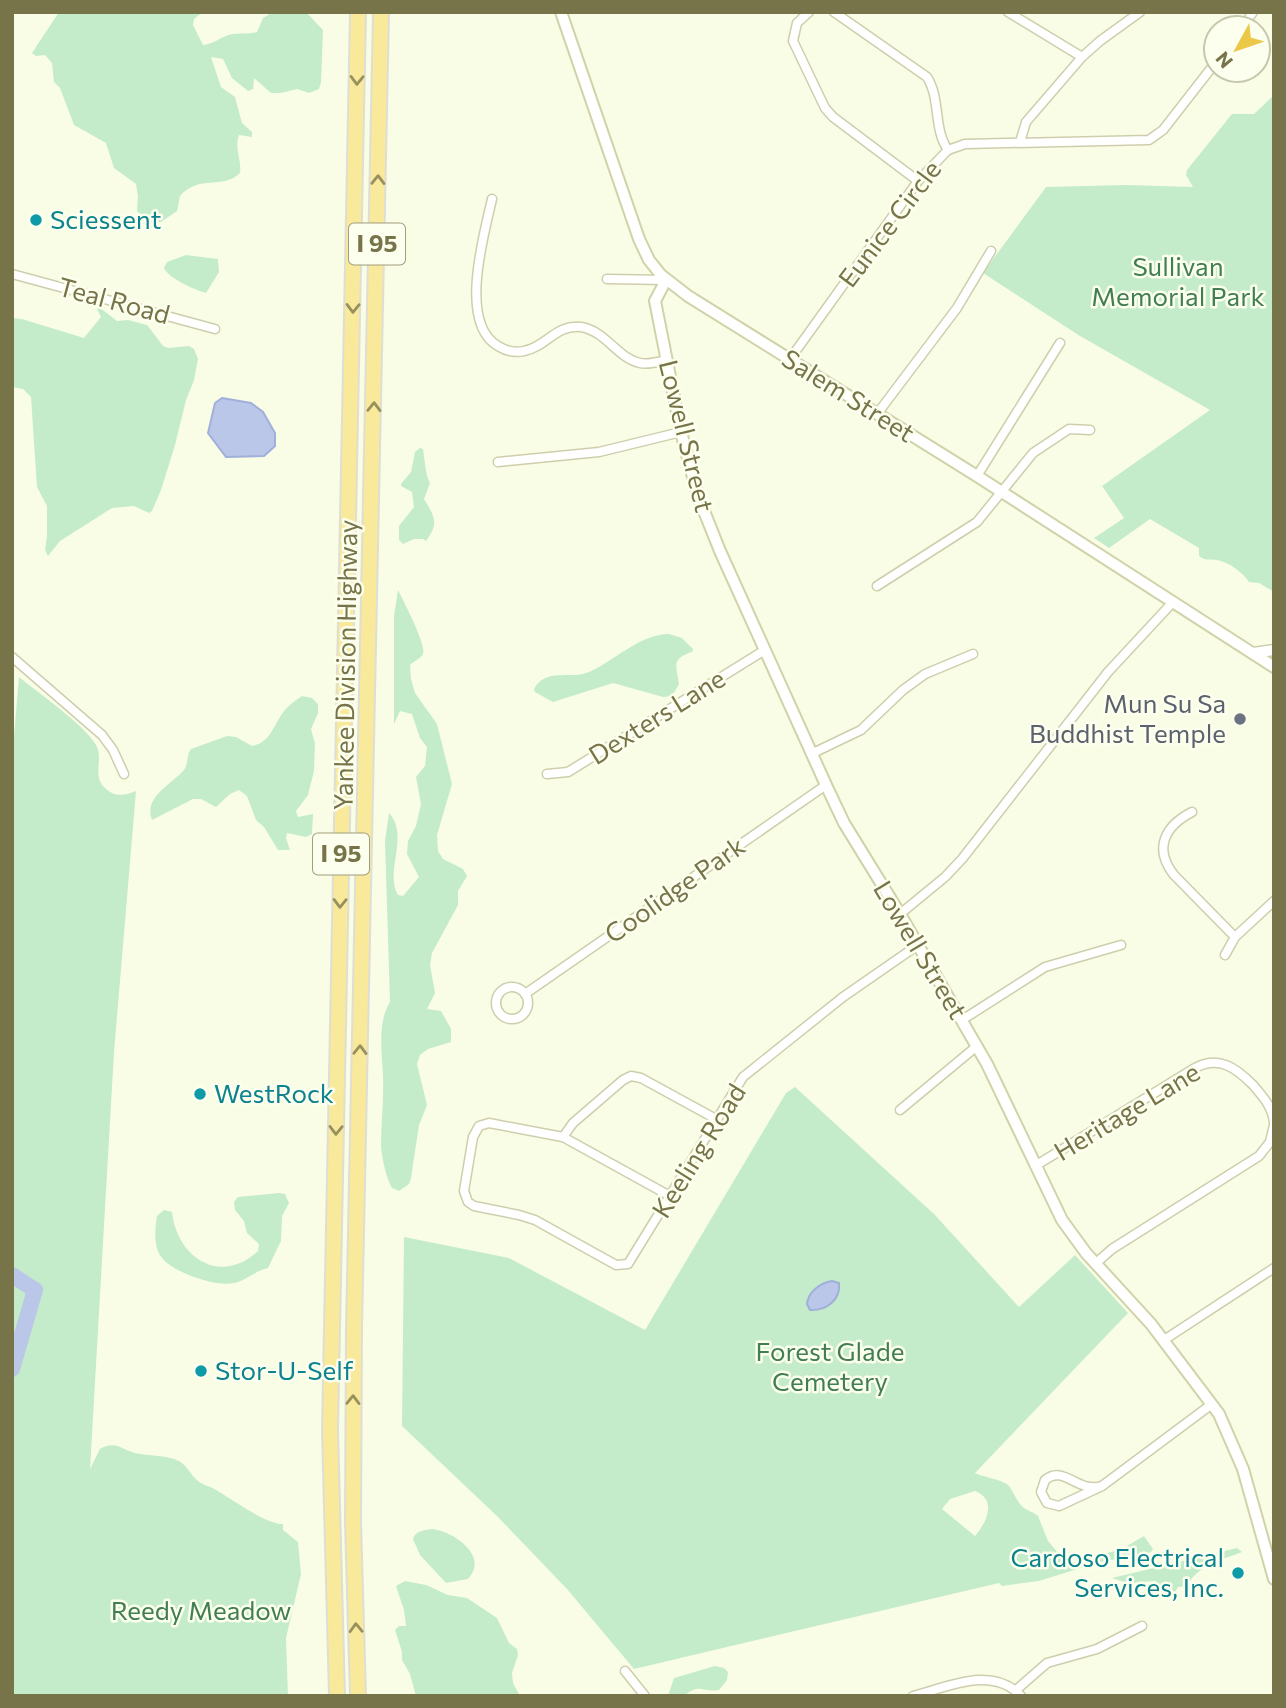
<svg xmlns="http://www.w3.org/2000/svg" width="1286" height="1708" font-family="Commissioner,sans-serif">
	<rect width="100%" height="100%" fill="#f9fde6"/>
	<g fill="#c4ecca" fill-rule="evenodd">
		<path d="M59 12H203L194 19 193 25 203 45C213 44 218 39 226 36 235 32 247 35 257 32L263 18 273 12H306L323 30 321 82 319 89 309 93 297 89 281 93H271L254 78 253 89 248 91 232 78 223 59 211 57 221 87 235 97 242 123 252 132V137L239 135C234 149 242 160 240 173 223 190 199 174 180 196L177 211 161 222 149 223 137 211 138 196 136 184 114 168 106 143 74 125 60 88 54 82 52 63 45 55 36 56 32 53Z"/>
		<path d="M1274 95V592L1259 583 1249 582C1243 573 1231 564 1221 561 1212 558 1206 562 1199 556V548L1150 519 1109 548 1094 538 1124 518 1102 486 1210 410 1080 336 983 273 1046 187 1126 185 1193 187 1186 175 1187 170 1232 114H1254Z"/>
		<path d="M186 255 218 259 219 272 206 293C195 290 168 278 164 268L167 262Z"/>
		<polygon points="99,307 117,321 128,320 147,325 163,346 168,348 189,346 194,349 198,359 194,380 186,400 175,445 161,490 152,511 149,513 134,506 112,508 60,541 48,556 45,550 47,536 47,506 37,487 31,397 23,389 12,387 12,318 22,319 84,338 101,317 97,309"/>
		<path d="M420 448 423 449C425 460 425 474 430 483L424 499C435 517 439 523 426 541L423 539H414L403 544 399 540V526L414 507 412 492 401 486V484L411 472 415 452Z"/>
		<path d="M398 590C403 600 427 646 423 654 421 658 413 662 410 665L411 679 415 693 437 724 452 784 437 835 438 851 443 859 463 869 467 876 458 891V905L432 953 430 965 435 993 427 1009 441 1011 451 1029V1042L428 1049 420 1055 417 1064 427 1105 419 1125 411 1178 409 1184 399 1191 392 1188C386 1177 382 1159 381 1146 381 1123 384 1100 383 1076 382 1053 377 1023 390 1002L385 841 389 813C410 836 384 872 398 895L403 896 419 877 407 854 408 841 416 826 421 804 416 777 425 766 427 747 420 738 412 714 400 711 394 724V616Z"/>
		<path d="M669 634 682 638 693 649 692 652C670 659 677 666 679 684L672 696 663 697 613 683 553 702 535 692 534 689C546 667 570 680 589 672 614 661 640 634 669 634Z"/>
		<path d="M19 677C37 692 89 728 97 747 103 761 92 776 105 788 114 797 125 796 136 791L114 1052 90 1469 100 1449C114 1440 122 1449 135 1453 149 1456 167 1455 179 1461 188 1466 192 1478 201 1483 206 1486 212 1487 216 1490 232 1499 265 1524 283 1524V1530L298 1542 301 1574 286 1638 288 1696H12V760Z"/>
		<path d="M302 696 312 698 318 704V713L311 729 315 744 314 771 308 795 296 811 298 817 313 814 312 834 306 837 287 833 286 838 290 850H278L264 827 256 820 247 796 239 790 230 794 216 807 201 799H193L152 820C143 797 172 784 184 770 189 763 186 755 191 749L227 736 236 737 252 746C272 742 273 724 285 710 289 705 296 700 302 696Z"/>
		<path d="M795 1087 934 1214 1019 1307 1075 1255 1128 1313 975 1473C983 1477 1003 1480 1008 1485 1013 1490 1016 1501 1024 1508 1028 1511 1034 1512 1038 1516L1048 1541 1059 1554 1072 1563 1122 1549 1144 1536 1153 1549 1151 1552 1141 1555 1100 1562 1039 1581 1002 1586 999 1583 634 1669 567 1589 498 1517 402 1426 404 1237 509 1258 645 1330 786 1093ZM975 1491C998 1500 986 1523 975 1536L942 1509 950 1499Z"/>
		<path d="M279 1193 285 1194 289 1203 282 1216 281 1241 268 1268C256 1271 249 1278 238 1282 220 1289 174 1273 162 1258 153 1247 155 1229 157 1216L164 1210 172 1212C177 1258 221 1286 258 1251L259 1244 247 1233 244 1221 235 1210 234 1202 238 1197Z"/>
		<path d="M432 1529C453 1531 490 1556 468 1579L446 1583 420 1555 413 1539C415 1531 424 1530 432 1529Z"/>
		<path d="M1237 1548 1242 1552C1221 1560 1198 1565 1187 1586L1178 1587 1172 1598 1165 1599 1159 1593 1156 1581 1127 1583 1112 1578Z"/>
		<polygon points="405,1581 426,1585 448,1595 467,1598 497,1618 509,1643 517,1649 518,1655 512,1673 513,1683 520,1696 416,1696 410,1674 402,1660 402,1652 395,1630 399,1626 406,1626 404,1610 396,1586"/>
		<path d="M715 1666 724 1668 728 1672 727 1680 719 1690C703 1693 700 1682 684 1696H668L674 1678Z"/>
	</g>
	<g fill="#bac7e8" stroke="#a0b0da" stroke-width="2">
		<polygon points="222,398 251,403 263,412 275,433 275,446 264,456 226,457 208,433 215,403"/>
		<path d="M832 1281 839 1283C841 1300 826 1311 810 1310L807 1304C808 1292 820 1283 832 1281Z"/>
	</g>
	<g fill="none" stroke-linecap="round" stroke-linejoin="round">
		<polyline stroke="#bac7e8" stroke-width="16" points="12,1275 35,1290 12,1369"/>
		<g stroke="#cfceac" stroke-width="11">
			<g id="minor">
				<polyline points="809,12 797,23 793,41 825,108 833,117 918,181"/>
				<path d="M834 12 927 77C941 99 933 129 948 150"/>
				<polyline points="1008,12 1082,57"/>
				<polyline points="1242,28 1253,12"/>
				<polyline points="1020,142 1026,122 1082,57 1100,41 1140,12"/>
				<path d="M492 199C484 235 458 323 498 346 506 351 515 353 524 351 546 347 556 324 581 327 606 331 617 358 640 363 648 365 658 362 666 360"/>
				<polyline points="12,274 215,329"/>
				<polyline points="607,279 666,280"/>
				<polyline points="790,359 918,181 948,150 965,144 1149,140 1163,130 1216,62"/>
				<polyline points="877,414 957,308 991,251"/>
				<polyline points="498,462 599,452 681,432"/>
				<polyline points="977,476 1060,343"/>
				<polyline points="877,586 977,522 1033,453 1069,429 1090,430"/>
				<polyline points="12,657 102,735 113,750 124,774"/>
				<polyline points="811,754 861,730 903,690 925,674 973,654"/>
				<polyline points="547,774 568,772 765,650"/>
				<path d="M1192 812C1165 826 1153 848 1174 875L1235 937"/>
				<polyline points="900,914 945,877 962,859 1108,672 1173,602"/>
				<polyline points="1225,955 1235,937 1274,901"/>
				<circle cx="512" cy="1003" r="16"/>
				<polyline points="525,994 826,785"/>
				<polyline points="962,1020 1045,967 1121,945"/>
				<polyline points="900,1110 977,1046"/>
				<polyline points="563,1137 573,1123 623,1080 631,1076 641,1078 716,1119"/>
				<path d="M1035 1166 1195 1068C1219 1055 1236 1068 1253 1085 1263 1097 1272 1106 1274 1122"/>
				<polyline points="670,1196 563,1137 489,1123 479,1126 473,1137 464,1191 468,1202 474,1206 519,1215 535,1220 616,1265 628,1264 743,1077 843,997 918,945"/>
				<polyline points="1096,1263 1112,1249 1259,1156 1270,1142 1274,1125"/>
				<polyline points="1164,1340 1274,1268"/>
				<path d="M1102 1486 1059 1506 1047 1503 1041 1492 1045 1480C1064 1464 1078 1494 1102 1486L1212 1404"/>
				<polyline points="625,1671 645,1696"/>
				<polyline points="1016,1690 1047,1663 1097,1649 1142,1626"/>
				<path d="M913 1696C948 1687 992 1665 1021 1696"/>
			</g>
		</g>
		<g stroke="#cfceac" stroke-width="13">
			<polyline id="tertiary" points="1253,653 1274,650"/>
		</g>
		<g stroke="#d2d2a9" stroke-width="14">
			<g id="secondary">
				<polyline points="561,12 639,239 649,260 661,275 688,296 977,476 1274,667"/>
				<polyline points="666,280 655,301 681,432 698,496 720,551 826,785 844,823 900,914 987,1064 1062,1220 1086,1253 1151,1324 1219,1414 1243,1469 1274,1579"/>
			</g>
		</g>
		<g stroke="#dfded4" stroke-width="18">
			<g id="motorway">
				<polyline points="337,1696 330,1430 358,12"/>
				<polyline points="358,1696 353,1522 354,1328 381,12"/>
			</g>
		</g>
		<use href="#minor" stroke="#fff" stroke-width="8"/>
		<use href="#tertiary" stroke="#fff" stroke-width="10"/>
		<use href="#secondary" stroke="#fff" stroke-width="10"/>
		<use href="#motorway" stroke="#f9e99b" stroke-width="14"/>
	</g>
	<defs><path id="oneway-chevron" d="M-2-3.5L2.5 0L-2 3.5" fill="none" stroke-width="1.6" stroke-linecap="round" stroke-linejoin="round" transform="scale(1.75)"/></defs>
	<g stroke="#98915e">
		<use href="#oneway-chevron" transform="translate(357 80) rotate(91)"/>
		<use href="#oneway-chevron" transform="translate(378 180) rotate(-89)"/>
		<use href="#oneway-chevron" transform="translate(353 308) rotate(91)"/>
		<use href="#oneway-chevron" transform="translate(374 407) rotate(-89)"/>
		<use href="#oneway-chevron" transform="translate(340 903) rotate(91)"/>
		<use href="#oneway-chevron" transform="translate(360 1050) rotate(-89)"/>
		<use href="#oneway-chevron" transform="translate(336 1130) rotate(91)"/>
		<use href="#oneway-chevron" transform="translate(353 1400) rotate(-89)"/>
		<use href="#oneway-chevron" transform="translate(356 1628) rotate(-92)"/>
	</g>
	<g fill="#0f9aa8" stroke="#fcffee" stroke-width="2.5">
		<circle cx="36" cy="220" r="7"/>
		<circle cx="200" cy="1094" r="7"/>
		<circle cx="201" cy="1371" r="7"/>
		<circle cx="1238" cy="1573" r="7"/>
	</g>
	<circle fill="#6b7280" stroke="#fcffee" stroke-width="2.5" cx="1240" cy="719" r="7"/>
	<g text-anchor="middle" stroke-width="5" stroke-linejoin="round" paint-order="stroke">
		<g fill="#fcffee" stroke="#a09e7b" stroke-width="2">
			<rect x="349" y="223.5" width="56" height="41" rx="5"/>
			<rect x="313" y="833.5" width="56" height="41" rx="5"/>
		</g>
		<g font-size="24" font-weight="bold" fill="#78744a">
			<text x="377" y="252">I 95</text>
			<text x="341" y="862">I 95</text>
		</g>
		<g font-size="26" fill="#0d838f" stroke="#fcffee" text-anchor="start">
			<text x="50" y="229">Sciessent</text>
			<text x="214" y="1103">WestRock</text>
			<text x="215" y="1380">Stor-U-Self</text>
			<text x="1224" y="1567" text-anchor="end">Cardoso Electrical<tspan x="1224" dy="30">Services, Inc.</tspan></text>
		</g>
		<g font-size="26" fill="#78744a" stroke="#fcffee">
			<text transform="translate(890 224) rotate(-53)" y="9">Eunice Circle</text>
			<text transform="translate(114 301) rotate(15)" y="9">Teal Road</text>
			<text transform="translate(848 396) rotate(32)" y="9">Salem Street</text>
			<text transform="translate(686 436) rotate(76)" y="9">Lowell Street</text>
			<text transform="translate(346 665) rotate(-89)" y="9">Yankee Division Highway</text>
			<text transform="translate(657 717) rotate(-32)" y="9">Dexters Lane</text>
			<text transform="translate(675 890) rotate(-35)" y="9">Coolidge Park</text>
			<text transform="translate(920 950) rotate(59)" y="9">Lowell Street</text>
			<text transform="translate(1127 1112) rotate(-31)" y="9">Heritage Lane</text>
			<text transform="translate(699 1151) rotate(-58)" y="9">Keeling Road</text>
		</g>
		<g font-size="26" fill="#417e51" stroke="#fcffee">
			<text x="1178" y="276">Sullivan<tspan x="1178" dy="30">Memorial Park</tspan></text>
			<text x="830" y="1361">Forest Glade<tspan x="830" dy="30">Cemetery</tspan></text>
			<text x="201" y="1620">Reedy Meadow</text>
		</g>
		<g font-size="26" fill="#5b616d" stroke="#fcffee" text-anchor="end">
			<text x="1226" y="713">Mun Su Sa<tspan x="1226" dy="30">Buddhist Temple</tspan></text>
		</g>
	</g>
	<rect width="1286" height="1708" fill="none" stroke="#78744a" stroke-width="28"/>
	<g transform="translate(1237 49) rotate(230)"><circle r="33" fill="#fcffee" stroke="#c7c7ac" stroke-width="2"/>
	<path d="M0-5L12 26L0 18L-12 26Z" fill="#ebc848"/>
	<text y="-10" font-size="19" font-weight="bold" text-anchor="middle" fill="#78744a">N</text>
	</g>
</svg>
